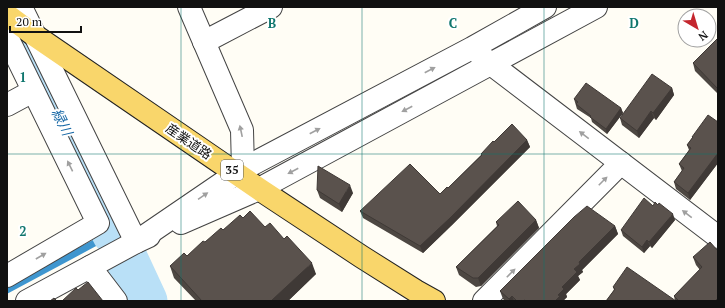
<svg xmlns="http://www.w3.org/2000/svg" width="725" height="308" font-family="'PT Serif','Noto Sans JP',serif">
	<rect width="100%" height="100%" fill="#fffdf5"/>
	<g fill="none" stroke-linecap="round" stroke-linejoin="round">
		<polyline stroke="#3f96cf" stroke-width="7" points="7,290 113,233 120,247"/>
		<g stroke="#b9e0f7" stroke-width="43">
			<polyline points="7,13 89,174 113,233"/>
			<polyline points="126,258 146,301"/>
		</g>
		<g stroke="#444" stroke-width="24">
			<g id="minor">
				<polyline points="21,7 136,242 243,169 472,48 545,7"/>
				<polyline points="189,7 242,130 243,169"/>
				<polyline points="7,37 98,223 7,276"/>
				<polyline points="204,42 271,7"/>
				<polyline points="481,56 491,64 718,237"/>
				<polyline points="7,105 33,91"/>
				<polyline points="181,223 259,189 596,7"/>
				<polyline points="90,267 116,301"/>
				<polyline points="27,301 136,242 149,236"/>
				<polyline points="484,301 621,163"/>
			</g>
		</g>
		<g stroke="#222" stroke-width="24">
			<polyline id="major" points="7,15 34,35 259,189 362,257 416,291 434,301"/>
		</g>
		<use href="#minor" stroke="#fff" stroke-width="22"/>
		<use href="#major" stroke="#f9d66b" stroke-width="22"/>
	</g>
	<g fill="#4d4742">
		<polygon points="718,38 718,94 695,71 693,63"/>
		<polygon points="672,88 674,95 656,120 654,118 639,138 622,125 620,118"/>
		<polygon points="574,99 621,108 623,113 607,134 592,122 591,118 577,109"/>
		<polygon points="718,122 718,163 690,200 676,189 674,182 682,171 679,164 689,150 687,145 692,138 692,137"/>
		<polygon points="527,140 530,147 452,225 423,253 363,218 360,211 440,194 448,188 481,155 481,154 494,142"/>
		<polygon points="317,190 353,193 342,212 320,198"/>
		<polygon points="653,206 675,220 652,248 650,246 644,253 623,236 621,230"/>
		<polygon points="243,218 265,227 316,274 288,301 196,301 174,278 170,266 187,256 205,242 223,230"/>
		<polygon points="536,220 539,228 481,286 476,287 459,275 456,267 497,226 496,222"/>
		<polygon points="615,226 618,234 582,270 583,272 578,276 580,280 566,294 567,297 563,301 505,301 503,299 500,291"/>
		<polygon points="718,251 718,301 606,301 614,290 613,287 675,301 674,296 700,270 696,265 693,257"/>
	</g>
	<g fill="#3f3936">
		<polygon points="672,88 674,95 656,120 653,113"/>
		<polygon points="621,108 623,113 607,134 606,129"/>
		<polygon points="651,111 654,118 639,138 637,131"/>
		<polygon points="527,140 530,147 452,225 423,253 420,246"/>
		<polygon points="718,153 718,163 690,200 688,193"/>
		<polygon points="350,185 353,193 342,212 339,204"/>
		<polygon points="673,214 675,220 652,248 649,242"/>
		<polygon points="536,220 539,228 481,286 478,278"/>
		<polygon points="615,226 618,234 582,270 583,272 578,276 580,280 566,294 567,297 563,301 555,301 562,287 579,262"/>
		<polygon points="647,240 650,246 644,253 642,247"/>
		<polygon points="312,263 316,274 288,301 273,301 272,300"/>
		<polygon points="512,296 514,301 509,301 509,299"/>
	</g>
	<g fill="#5a524d" stroke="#3f3936">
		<polygon points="718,38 718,89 693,63"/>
		<polygon points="652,74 672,88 653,113 651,111 637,131 620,118"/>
		<polygon points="586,83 621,108 606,129 590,117 591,116 576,104 578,102 574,99"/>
		<polygon points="708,115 718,122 718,153 688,193 674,182 684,168 679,164 691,148 687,145 693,137 692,137"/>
		<polygon points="512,124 527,140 450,218 420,246 360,211 410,164 440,194 447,187 448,188 482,155 481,154 493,141 494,142"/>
		<polygon points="318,166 350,185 339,204 317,190"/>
		<polygon points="644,198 653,206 655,202 658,205 659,203 673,214 649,242 647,240 642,247 621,230"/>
		<polygon points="518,201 536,220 478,278 473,278 456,267 499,225 496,222"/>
		<polygon points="587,206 615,226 579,262 580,264 574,269 577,272 562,287 564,289 558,295 560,296 555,301 526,301 524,300 523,301 517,301 512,296 509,299 500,291 574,217"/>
		<polygon points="250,211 265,227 270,223 284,239 287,236 312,263 272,300 274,301 202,301 170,266 184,253 187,256 203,241 205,242 221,228 223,230 240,215 243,218"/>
		<polygon points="710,242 718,251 718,298 715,301 679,301 674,296 702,267 693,257"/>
		<polygon points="627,267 676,301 606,301 615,289 613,287"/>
		<polygon points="88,282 103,301 62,301 76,288 78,290"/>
		<polygon points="54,298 57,301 50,301"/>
	</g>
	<defs><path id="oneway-solid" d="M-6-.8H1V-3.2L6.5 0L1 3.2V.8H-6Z"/></defs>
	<g fill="#a0a0a0">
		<use href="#oneway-solid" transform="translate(430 70) rotate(-28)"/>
		<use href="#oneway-solid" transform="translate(407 109) rotate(152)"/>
		<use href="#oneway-solid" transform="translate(241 131) rotate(-102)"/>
		<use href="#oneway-solid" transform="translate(315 131) rotate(-28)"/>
		<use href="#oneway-solid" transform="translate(584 135) rotate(-143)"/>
		<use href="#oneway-solid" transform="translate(70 166) rotate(-116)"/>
		<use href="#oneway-solid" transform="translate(293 171) rotate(152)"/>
		<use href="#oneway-solid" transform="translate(603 181) rotate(-45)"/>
		<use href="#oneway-solid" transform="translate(203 196) rotate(-34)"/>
		<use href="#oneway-solid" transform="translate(687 214) rotate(-143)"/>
		<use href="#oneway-solid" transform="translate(41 256) rotate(-30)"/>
		<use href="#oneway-solid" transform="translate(511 273) rotate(-45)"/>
	</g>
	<path fill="none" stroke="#0f766e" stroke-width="1" stroke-opacity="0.55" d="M181 7V301M362 7V301M544 7V301M7 154H718"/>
	<g text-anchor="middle" stroke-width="4" stroke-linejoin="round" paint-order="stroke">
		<rect fill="#fff" stroke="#585858" stroke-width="1" x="221" y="160" width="22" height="20" rx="3"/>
		<g font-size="12" font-weight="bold" fill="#111">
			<text x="232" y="174">35</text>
		</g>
		<g font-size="13" fill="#111" stroke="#fff">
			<text transform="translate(189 141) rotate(34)" y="5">産業道路</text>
		</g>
		<g font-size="14" font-style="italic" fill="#1768a6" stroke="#fff">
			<text transform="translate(62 122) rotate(63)" y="5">緑川</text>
		</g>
	</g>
	<g font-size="13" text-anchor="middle" font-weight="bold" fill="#0f766e" stroke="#fff" stroke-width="4" stroke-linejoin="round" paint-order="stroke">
		<text x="272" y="28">B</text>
		<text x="453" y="28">C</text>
		<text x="634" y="28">D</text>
		<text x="23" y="82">1</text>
		<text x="23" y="236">2</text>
	</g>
	<rect width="725" height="308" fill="none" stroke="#111111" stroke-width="16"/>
	<g transform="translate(697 28) rotate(142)"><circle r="19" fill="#ffffff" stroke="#a0a0a0"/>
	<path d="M0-3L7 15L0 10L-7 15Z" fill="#c4262e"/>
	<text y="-6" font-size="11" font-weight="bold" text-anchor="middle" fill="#111111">N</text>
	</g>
	<path d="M10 26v6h71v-6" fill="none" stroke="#111111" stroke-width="2"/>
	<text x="16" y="26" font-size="12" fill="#111111" stroke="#ffffff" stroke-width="3" paint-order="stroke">20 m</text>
</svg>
